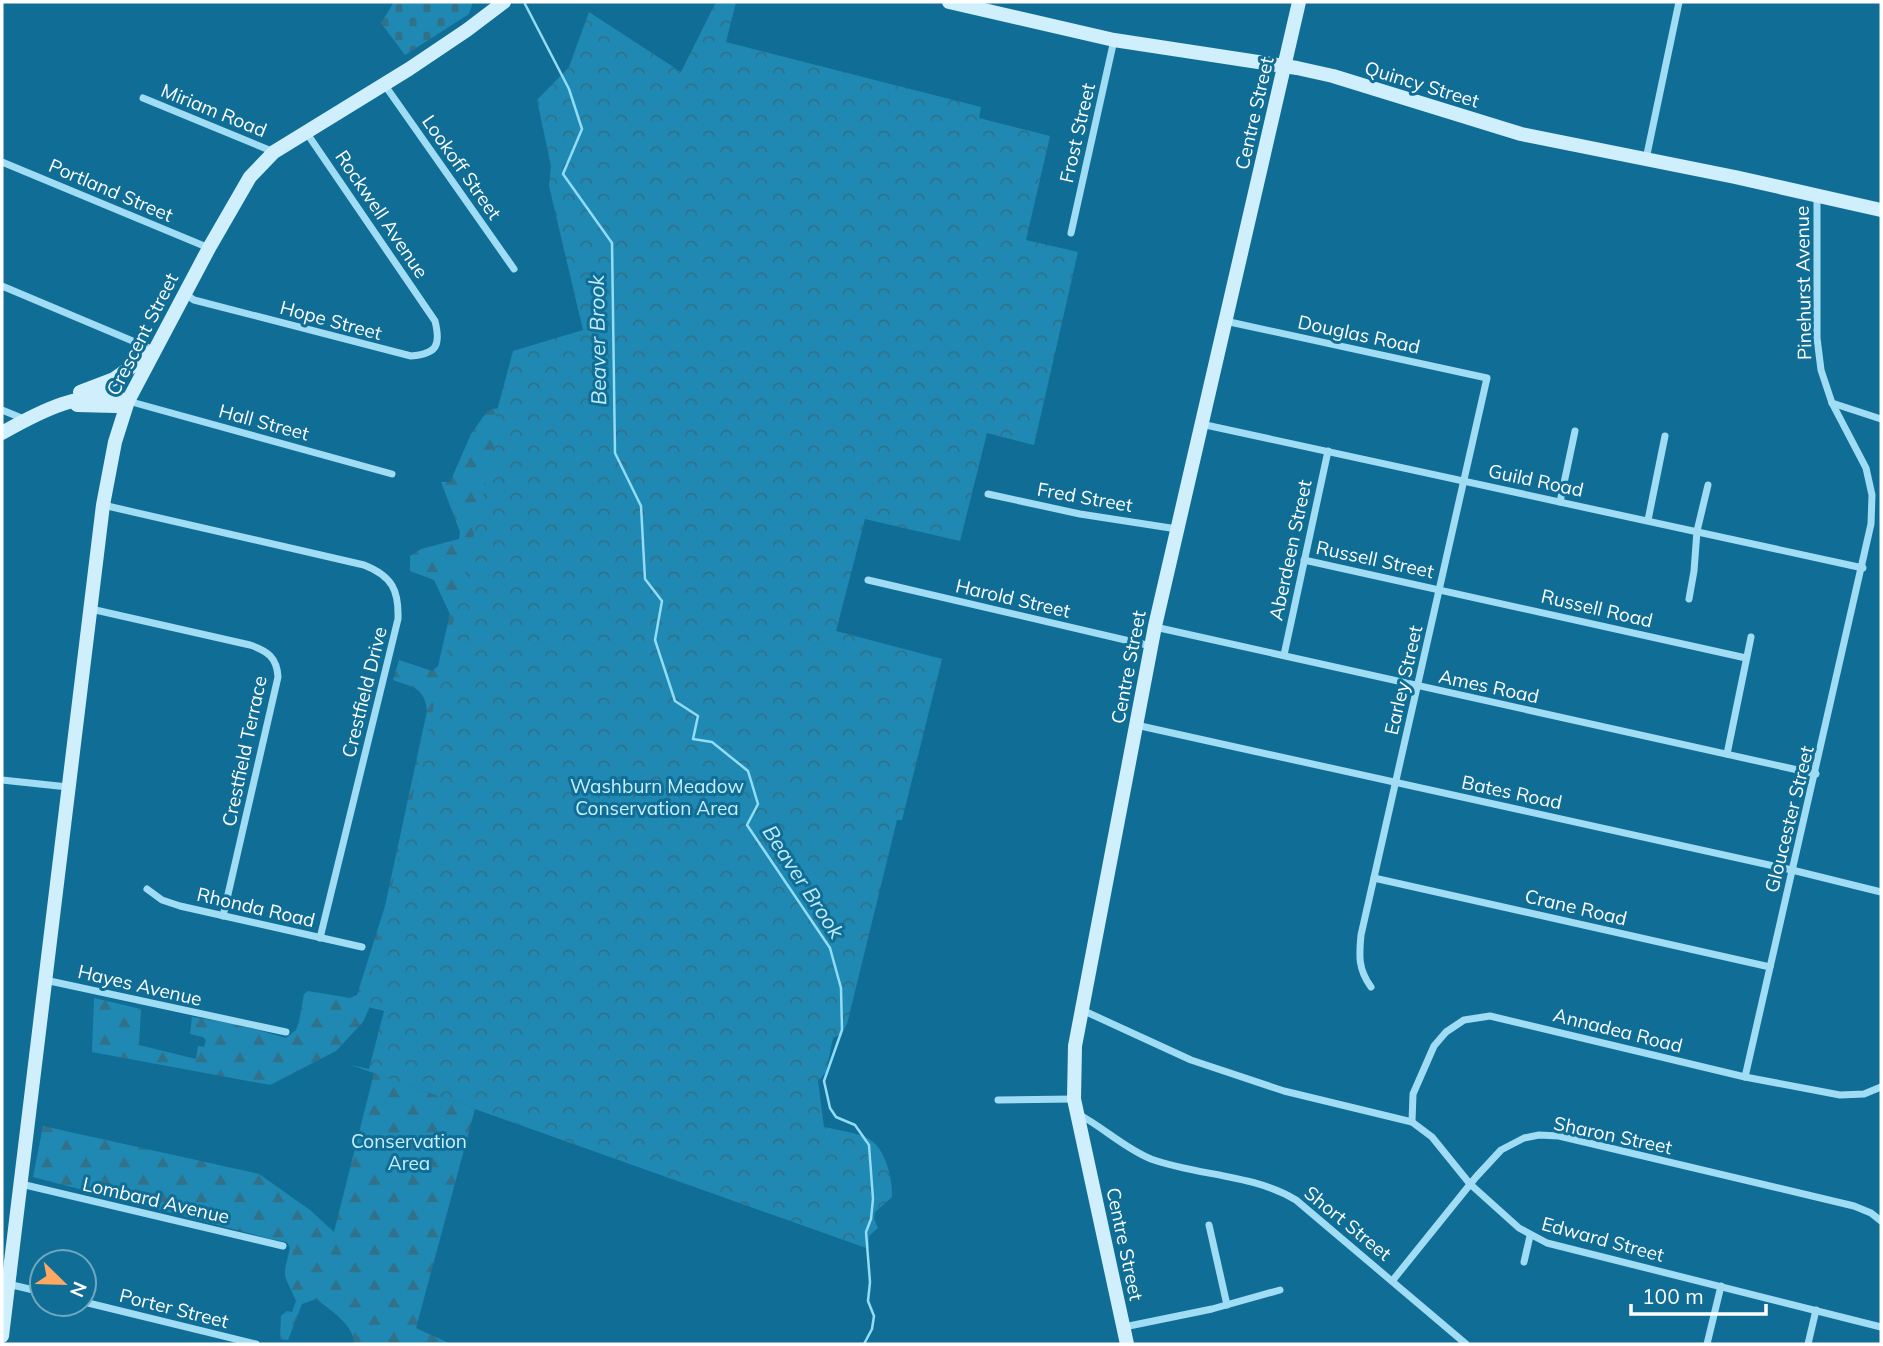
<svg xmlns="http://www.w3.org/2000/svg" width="1883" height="1346" font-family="Mulish,sans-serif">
	<defs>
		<pattern id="forest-firs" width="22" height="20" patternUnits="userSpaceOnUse" patternTransform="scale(1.75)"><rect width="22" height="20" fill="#1f89b3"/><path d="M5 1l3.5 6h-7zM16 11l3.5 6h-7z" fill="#31718a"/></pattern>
		<pattern id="cemetery-stones" width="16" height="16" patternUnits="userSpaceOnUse" patternTransform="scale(1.75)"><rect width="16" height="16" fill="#1f89b3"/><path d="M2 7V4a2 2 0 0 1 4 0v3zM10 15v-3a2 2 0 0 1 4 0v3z" fill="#31718a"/></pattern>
		<pattern id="park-crowns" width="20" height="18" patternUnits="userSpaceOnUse" patternTransform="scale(1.75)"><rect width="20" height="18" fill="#1f89b3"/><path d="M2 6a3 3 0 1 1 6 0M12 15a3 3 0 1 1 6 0" fill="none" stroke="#31718a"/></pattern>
	</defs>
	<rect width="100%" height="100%" fill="#106e96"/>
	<g fill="url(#forest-firs)">
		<path d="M510 407 377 991 363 1022 336 1051 270 1085 92 1052 94 998 141 1009 139 1045 196 1059 198 1046 204 1047 206 1040 203 1037 190 1034 192 1017 236 1024 286 1038 296 1030 299 1022 304 994 308 991 350 998 357 995 385 906 427 711C425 688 413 687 393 680L399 660 432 671 438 666 450 614 434 580 410 571V556L421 549 459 539 460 532 441 482H450L471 434 486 413 492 409Z"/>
		<path d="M374 1073 475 1109 416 1328 451 1344H354C354 1324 330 1310 316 1299L302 1304 288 1340 280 1339 281 1316 287 1311 292 1312 296 1301C283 1270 282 1281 290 1248L287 1242 271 1239 33 1177 43 1126 259 1174 310 1210 334 1232Z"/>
	</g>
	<polygon fill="url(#cemetery-stones)" points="394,2 473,2 469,14 405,55 381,23"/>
	<path fill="url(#park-crowns)" d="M716 2H736L726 42 981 107 979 118 1050 136 1026 240 1078 252 1034 445 987 433 960 541 865 519 836 631 942 659 902 820H897L847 1024 841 1034 833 1038 826 1072 818 1081 824 1127C838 1130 854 1132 867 1138 885 1146 893 1179 892 1197L875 1212 874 1219 878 1228 869 1236V1249L351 1065 369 1069 384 1011 364 1006 496 439 490 437 513 351 583 330 549 186 551 166 537 100 569 67 589 12 681 72Z"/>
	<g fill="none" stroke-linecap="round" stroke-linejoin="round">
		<polyline stroke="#91dcf7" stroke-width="2.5" points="525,4 569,89 582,129 563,174 612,243 615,453 641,506 645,579 662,601 655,640 675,701 698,716 693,739 712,742 748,771 758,804 747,825 830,948 841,988 842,1030 824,1081 830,1108 836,1117 855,1125 869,1145 873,1199 871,1219 866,1232 870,1282 868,1301 874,1316 872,1329 864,1344"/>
		<g stroke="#a0dcf4" stroke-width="7">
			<polyline points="384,84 514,269"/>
			<polyline points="143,98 274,152"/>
			<polyline points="1646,159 1679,2"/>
			<polyline points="2,162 209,248"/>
			<polyline points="1071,233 1114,40"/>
			<polyline points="2,286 154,350"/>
			<path d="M185 294 194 300 411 356C437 354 441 345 435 321L306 132"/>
			<path d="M1225 321 1487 378 1361 935C1359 956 1358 969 1371 987"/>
			<polyline points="128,401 392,474"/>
			<polyline points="1832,403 1881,419"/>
			<polyline points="2,410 24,419"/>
			<polyline points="1201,424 1863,568"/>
			<polyline points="988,494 1080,514 1177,529"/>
			<polyline points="1560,502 1575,431"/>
			<path d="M103 505 364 565C392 576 399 590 398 619L320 938"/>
			<polyline points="1648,520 1665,436"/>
			<polyline points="1304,560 1746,658"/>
			<polyline points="868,580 1151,646"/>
			<polyline points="1689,599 1694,571 1697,531 1708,485"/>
			<path d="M91 609 250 645C268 651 277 658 278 677L223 916"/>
			<polyline points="1155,627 1816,774"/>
			<polyline points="1284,655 1328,451"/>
			<polyline points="1136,725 1792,870 1881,892"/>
			<polyline points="1727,754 1751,637"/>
			<polyline points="2,780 68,787"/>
			<polyline points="1374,878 1770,967"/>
			<polyline points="147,889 162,900 180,906 362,947"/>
			<polyline points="45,980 286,1032"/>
			<polyline points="1082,1010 1191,1060 1284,1091 1412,1122 1432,1137 1470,1184 1519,1228 1547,1243 1881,1327"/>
			<polyline points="1745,1077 1871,524 1872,495 1866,468 1832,403 1821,370 1817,338 1817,195"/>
			<polyline points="998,1100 1074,1099"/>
			<path d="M1078 1114C1103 1127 1124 1148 1151 1159 1198 1176 1253 1174 1296 1200L1466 1344"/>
			<polyline points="1412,1122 1413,1094 1434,1046 1446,1032 1464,1020 1490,1016 1745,1077 1840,1095 1864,1094 1881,1087"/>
			<polyline points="21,1184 283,1246"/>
			<polyline points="1209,1225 1227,1305"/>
			<polyline points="1524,1262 1530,1236"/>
			<polyline points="1393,1280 1476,1177 1501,1150 1524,1138 1539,1135 1559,1136 1854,1206 1871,1213 1881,1221"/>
			<polyline points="8,1284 42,1292"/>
			<polyline points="84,1302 256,1344"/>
			<polyline points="1124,1327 1212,1309 1280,1290"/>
			<polyline points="1707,1344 1721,1286"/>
			<polyline points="1808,1344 1816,1310"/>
		</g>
		<g stroke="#cfeffd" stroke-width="14">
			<polyline points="949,2 1114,40 1297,68 1333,76 1521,134 1735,177 1881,210"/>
			<polyline points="80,392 114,379 151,353"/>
			<polyline points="77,405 116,406 123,403"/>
			<path d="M2 433C37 413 87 386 128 401"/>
			<polyline points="2,1336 103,505 115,442 128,401 209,248 250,177 274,152 409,69 467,30 504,2"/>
			<polyline points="1127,1344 1074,1099 1075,1046 1155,626 1299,2"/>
		</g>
	</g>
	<g text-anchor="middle" stroke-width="6" stroke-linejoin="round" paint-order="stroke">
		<g font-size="19" fill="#fff" stroke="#106e96">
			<text transform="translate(1422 84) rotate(17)" y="7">Quincy Street</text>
			<text transform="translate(214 110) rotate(22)" y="7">Miriam Road</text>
			<text transform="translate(1254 113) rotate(-77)" y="7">Centre Street</text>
			<text transform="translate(1077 133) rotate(-77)" y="7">Frost Street</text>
			<text transform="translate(462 167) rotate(55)" y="7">Lookoff Street</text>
			<text transform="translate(111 190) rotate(23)" y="7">Portland Street</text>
			<text transform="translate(382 214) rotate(56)" y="7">Rockwell Avenue</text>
			<text transform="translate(1803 283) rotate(-91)" y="7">Pinehurst Avenue</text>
			<text transform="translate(331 320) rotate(15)" y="7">Hope Street</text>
			<text transform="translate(142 334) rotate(-63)" y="7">Crescent Street</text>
			<text transform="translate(1359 334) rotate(12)" y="7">Douglas Road</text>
			<text transform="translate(264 422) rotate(15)" y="7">Hall Street</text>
			<text transform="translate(1536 480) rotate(12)" y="7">Guild Road</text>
			<text transform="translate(1085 497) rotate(10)" y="7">Fred Street</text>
			<text transform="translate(1290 550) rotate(-78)" y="7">Aberdeen Street</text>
			<text transform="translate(1375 559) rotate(12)" y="7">Russell Street</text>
			<text transform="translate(1013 598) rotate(13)" y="7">Harold Street</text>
			<text transform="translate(1597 608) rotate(13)" y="7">Russell Road</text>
			<text transform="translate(1128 667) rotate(-79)" y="7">Centre Street</text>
			<text transform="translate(1403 680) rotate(-77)" y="7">Earley Street</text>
			<text transform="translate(1489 686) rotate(12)" y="7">Ames Road</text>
			<text transform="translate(364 692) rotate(-76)" y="7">Crestfield Drive</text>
			<text transform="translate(244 751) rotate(-78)" y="7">Crestfield Terrace</text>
			<text transform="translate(1512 792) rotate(12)" y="7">Bates Road</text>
			<text transform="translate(1789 819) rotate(-76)" y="7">Gloucester Street</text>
			<text transform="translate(256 907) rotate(13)" y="7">Rhonda Road</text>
			<text transform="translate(1576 907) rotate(13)" y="7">Crane Road</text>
			<text transform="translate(140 985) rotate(13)" y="7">Hayes Avenue</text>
			<text transform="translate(1618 1030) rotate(14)" y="7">Annadea Road</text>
			<text transform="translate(1613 1135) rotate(12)" y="7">Sharon Street</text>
			<text transform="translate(156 1200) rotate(13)" y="7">Lombard Avenue</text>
			<text transform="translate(1348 1223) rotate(39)" y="7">Short Street</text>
			<text transform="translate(1603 1239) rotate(15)" y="7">Edward Street</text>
			<text transform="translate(1125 1244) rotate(78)" y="7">Centre Street</text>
			<text transform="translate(174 1308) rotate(14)" y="7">Porter Street</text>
		</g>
		<g font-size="19" fill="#c8effe" stroke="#106e96">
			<text x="657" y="793">Washburn Meadow<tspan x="657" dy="22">Conservation Area</tspan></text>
			<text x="409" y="1148">Conservation<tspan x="409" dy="22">Area</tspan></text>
		</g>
		<g font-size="21" font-style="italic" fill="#c1ecfb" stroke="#106e96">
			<text transform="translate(598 340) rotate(-91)" y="7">Beaver Brook</text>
			<text transform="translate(803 882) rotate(57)" y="7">Beaver Brook</text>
		</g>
	</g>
	<rect width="1883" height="1346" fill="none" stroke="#ffffff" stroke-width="7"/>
	<g transform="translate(63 1283) rotate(113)"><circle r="33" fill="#106e96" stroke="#70a8c0" stroke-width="2"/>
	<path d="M0-5L12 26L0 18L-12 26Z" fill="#ffa862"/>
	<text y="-10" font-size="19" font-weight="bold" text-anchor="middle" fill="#ffffff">N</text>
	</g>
	<path d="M1631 1304v10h135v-10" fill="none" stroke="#ffffff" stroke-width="3.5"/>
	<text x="1642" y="1304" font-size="21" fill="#ffffff" stroke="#106e96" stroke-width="5" paint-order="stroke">100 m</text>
</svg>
